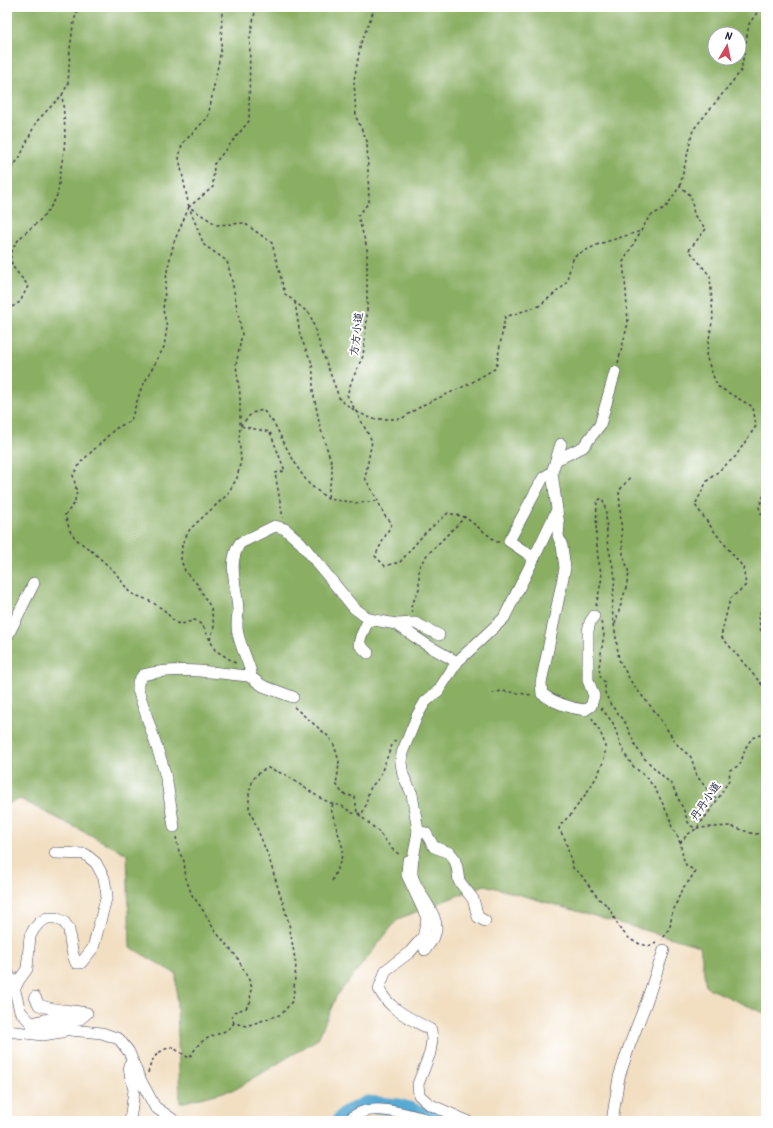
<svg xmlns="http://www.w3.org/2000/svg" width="773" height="1128" font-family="Kalam,'LXGW WenKai TC',sans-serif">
	<rect width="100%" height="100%" fill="#fff"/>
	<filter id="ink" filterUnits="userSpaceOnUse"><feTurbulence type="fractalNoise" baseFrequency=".025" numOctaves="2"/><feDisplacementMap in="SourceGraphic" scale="8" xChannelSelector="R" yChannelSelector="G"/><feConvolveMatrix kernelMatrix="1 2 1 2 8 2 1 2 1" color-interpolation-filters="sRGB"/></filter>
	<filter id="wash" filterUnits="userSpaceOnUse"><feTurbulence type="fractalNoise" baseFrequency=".012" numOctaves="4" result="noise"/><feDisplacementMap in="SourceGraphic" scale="16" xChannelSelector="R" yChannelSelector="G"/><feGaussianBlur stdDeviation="0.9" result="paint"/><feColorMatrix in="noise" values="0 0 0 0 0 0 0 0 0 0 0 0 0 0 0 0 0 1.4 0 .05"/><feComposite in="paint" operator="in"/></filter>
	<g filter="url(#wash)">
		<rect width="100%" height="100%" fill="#f2dfc2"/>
		<path fill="#8aaf63" stroke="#56684f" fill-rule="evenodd" d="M7 7H766V1014L706 987 700 946 485 885 398 919 336 997 318 1039 236 1089 180 1103 176 974 130 947 127 854 20 799 7 804ZM715 34H739V58H715Z"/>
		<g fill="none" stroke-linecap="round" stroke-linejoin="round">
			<polyline stroke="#58a9d3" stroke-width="17" points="340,1121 346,1114 368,1104 399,1107 442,1121"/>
		</g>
	</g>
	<g filter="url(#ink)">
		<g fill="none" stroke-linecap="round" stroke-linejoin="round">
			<g stroke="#413e4f" stroke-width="12">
				<g id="minor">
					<polyline points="556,460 561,444"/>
					<path d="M557 511 559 525 558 536 562 546 565 568 541 683 542 694C555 703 569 708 585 710L591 706 594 696 588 680V631L590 622 594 616"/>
					<polyline points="534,558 509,541 543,478 552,472"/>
					<polyline points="396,624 415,623 439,635"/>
					<polyline points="7,637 34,583"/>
					<polyline points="368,653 359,644 361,636 369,619"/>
					<polyline points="457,662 504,618 534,558 557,510 552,472 556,460 583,447 600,425 615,372"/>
					<polyline points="249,676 263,686 293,697"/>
					<path d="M174 827 167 782 162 763 138 690V682L143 675C177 666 215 673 249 676L251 672C247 659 241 647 238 634 236 627 237 620 238 612 238 590 226 563 240 543L275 526 285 529 301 543 354 608 369 619 396 624 427 645 457 662 438 691 425 702 417 716 402 753 401 763 403 775 412 794 418 831"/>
					<polyline points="413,859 418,831 426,833 434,847 450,853 454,858 457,867 459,881 473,899 478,917 485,921"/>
					<path d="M425 950C428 945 433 940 435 934 442 916 416 893 412 875 412 870 412 864 413 859L408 861 407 875 427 918 426 924 423 937 410 952 386 970 379 989C389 1010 412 1019 431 1030L432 1040 430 1053 418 1084 419 1095 429 1104 467 1121"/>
					<polyline points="7,970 14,987 20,1011 31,1023 59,1029 102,1033 119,1039 129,1052 138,1075 155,1107 175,1121"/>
					<polyline points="14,990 19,980 27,969 30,936 34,929 39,923 47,918 56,918 64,922 69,929 70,940 73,955 76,963 81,963 93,948 107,895 104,878 96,863 85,854 55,853"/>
					<path d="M33 1023 48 1019 62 1021H73L80 1019 87 1013C71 1010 55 1011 39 1005L35 997"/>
					<polyline points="7,1031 43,1035 62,1032"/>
					<polyline points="129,1065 130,1074 134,1090 130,1121"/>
					<path d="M348 1121C367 1101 400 1113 422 1118L428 1121"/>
					<polyline points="612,1121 619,1077 630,1044 646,1003 664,950"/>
				</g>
			</g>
			<g stroke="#413e4f" stroke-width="1.5" stroke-dasharray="3 3" stroke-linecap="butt">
				<polyline points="223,7 222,10 221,50 208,117 182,144 179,158 189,207 217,225 244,223 272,243 285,294 310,314 322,351 340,400 357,412 373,419 401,419 423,405 469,384 496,368 505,317 539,306 565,285 574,256 599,244 641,231"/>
				<polyline points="256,7 250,37 249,121 214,164 213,187 189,207 204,245 227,261 232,281 242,334 236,365 240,395 240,426 270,432 285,471 275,473 283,518"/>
				<polyline points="375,7 361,43 354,80 356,117 367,141 369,202 358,216 367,248 367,319 363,356 352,380 347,395 372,441 365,478 378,501 384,515 392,523 375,556 385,566 400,562 424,534 448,513 465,517 497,542 499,542"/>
				<polyline points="7,172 19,159 36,122 62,95 68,84 70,49 73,26 78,7"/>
				<polyline points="680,186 693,130 741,71 749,24 761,7"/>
				<polyline points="189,207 174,242 167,271 163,310 167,327 164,347 141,389 131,420 115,429 81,462 73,475 77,492 74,504 65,515 70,531 76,539 94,553 115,572 130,593 148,600 163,609 176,623 182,624 195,620 203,626 215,650 237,664"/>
				<polyline points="295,302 300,335 306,350 312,363 313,374 313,391 320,427 332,464 332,477 329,488 328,499"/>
				<path d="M7 310 20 302 28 286C22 276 9 268 11 255 14 238 32 229 42 218 48 211 54 203 57 195 59 189 59 181 60 174 61 166 63 158 64 150 66 132 64 113 62 95"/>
				<polyline points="618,363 628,323 626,291 623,262 649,217 666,207 680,186 691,196 694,215 706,229 689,250 710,276 713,317 706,356 717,386 753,407 756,426 735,457 707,481 695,505 717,535 743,567 746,585 730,599 721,636 763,686 766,687"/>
				<polyline points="766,490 759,507 766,527"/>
				<polyline points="766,600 759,615 760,628 766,642"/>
				<polyline points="596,606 602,577 598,558 596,536 597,501 602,498 604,503 606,511 607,541 615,576 612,609 619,660 633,685 653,709 679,747 691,757 697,776 706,788 718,800"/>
				<polyline points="412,613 411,607 419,589 419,567 426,556 465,517"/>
				<polyline points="601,622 604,634 599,667 600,676 605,683 605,693 611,705 624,720 636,747 644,758 672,785 685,813 688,822 691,826 697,828 730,826 754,834 766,833"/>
				<polyline points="615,624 626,588 629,573 623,554 619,491 630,477"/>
				<polyline points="210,640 214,626 211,608 197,584 185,571 181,560 182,544 190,529 227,495 237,478 241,460 239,439 240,426 252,413 263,410 274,423 285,445 299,470 309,484 328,499 358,503 378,501"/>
				<polyline points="492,693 502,691 532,695"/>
				<polyline points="294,707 329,737 334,745 339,761 338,773 336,784 343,794 355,797 357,813 378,831 392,849 400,855"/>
				<polyline points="601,708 613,723 621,746 626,756 633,766 648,779 655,789 661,800 670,819 672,828 678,837 681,847 683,857 686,865 695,871 690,880 682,889 672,914 670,927 662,940"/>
				<path d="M592 718C597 727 604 737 605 747 607 768 584 796 572 813 568 819 561 821 559 829L565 839 573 868 581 875 599 899 608 906 620 929 631 940 640 944 649 946 656 942"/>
				<polyline points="176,837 179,852 184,861 186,879 192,895 201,907 215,931 237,957 250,982 252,988 250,993 251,1001 246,1008 234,1012 232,1018 234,1023 246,1026 282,1014 293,1000 296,965 289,924 283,903 278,888 269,858 249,808 249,793 253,779 261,771 268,768 286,775 320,798 333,804"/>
				<polyline points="680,843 687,835 697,828 712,808 721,794 729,780 730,770 740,765 746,747 752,738 766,733"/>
				<polyline points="332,881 341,860 343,849 331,809 333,804 342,806 352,813 362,814 366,805 368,794 371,787 379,778 392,745 396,739"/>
				<path d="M148 1073C152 1057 157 1051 172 1047L189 1058C194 1051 198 1043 206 1039 215 1034 227 1033 234 1023"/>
			</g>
			<use href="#minor" stroke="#fff" stroke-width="11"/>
		</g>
	</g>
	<g text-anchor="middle" stroke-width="4" stroke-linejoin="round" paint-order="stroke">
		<g font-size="11" fill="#22223b" stroke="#fff">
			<text transform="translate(356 334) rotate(-83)" y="4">方方小道</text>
			<text transform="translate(705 801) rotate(-55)" y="4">丹丹小道</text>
		</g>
	</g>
	<rect width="773" height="1128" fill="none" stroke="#fff" stroke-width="24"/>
	<g transform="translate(727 46) rotate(9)"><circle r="19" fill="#ffffff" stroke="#a7a7b1"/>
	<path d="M0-3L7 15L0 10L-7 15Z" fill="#d1495b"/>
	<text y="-6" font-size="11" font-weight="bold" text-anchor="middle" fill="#22223b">N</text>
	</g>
</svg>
